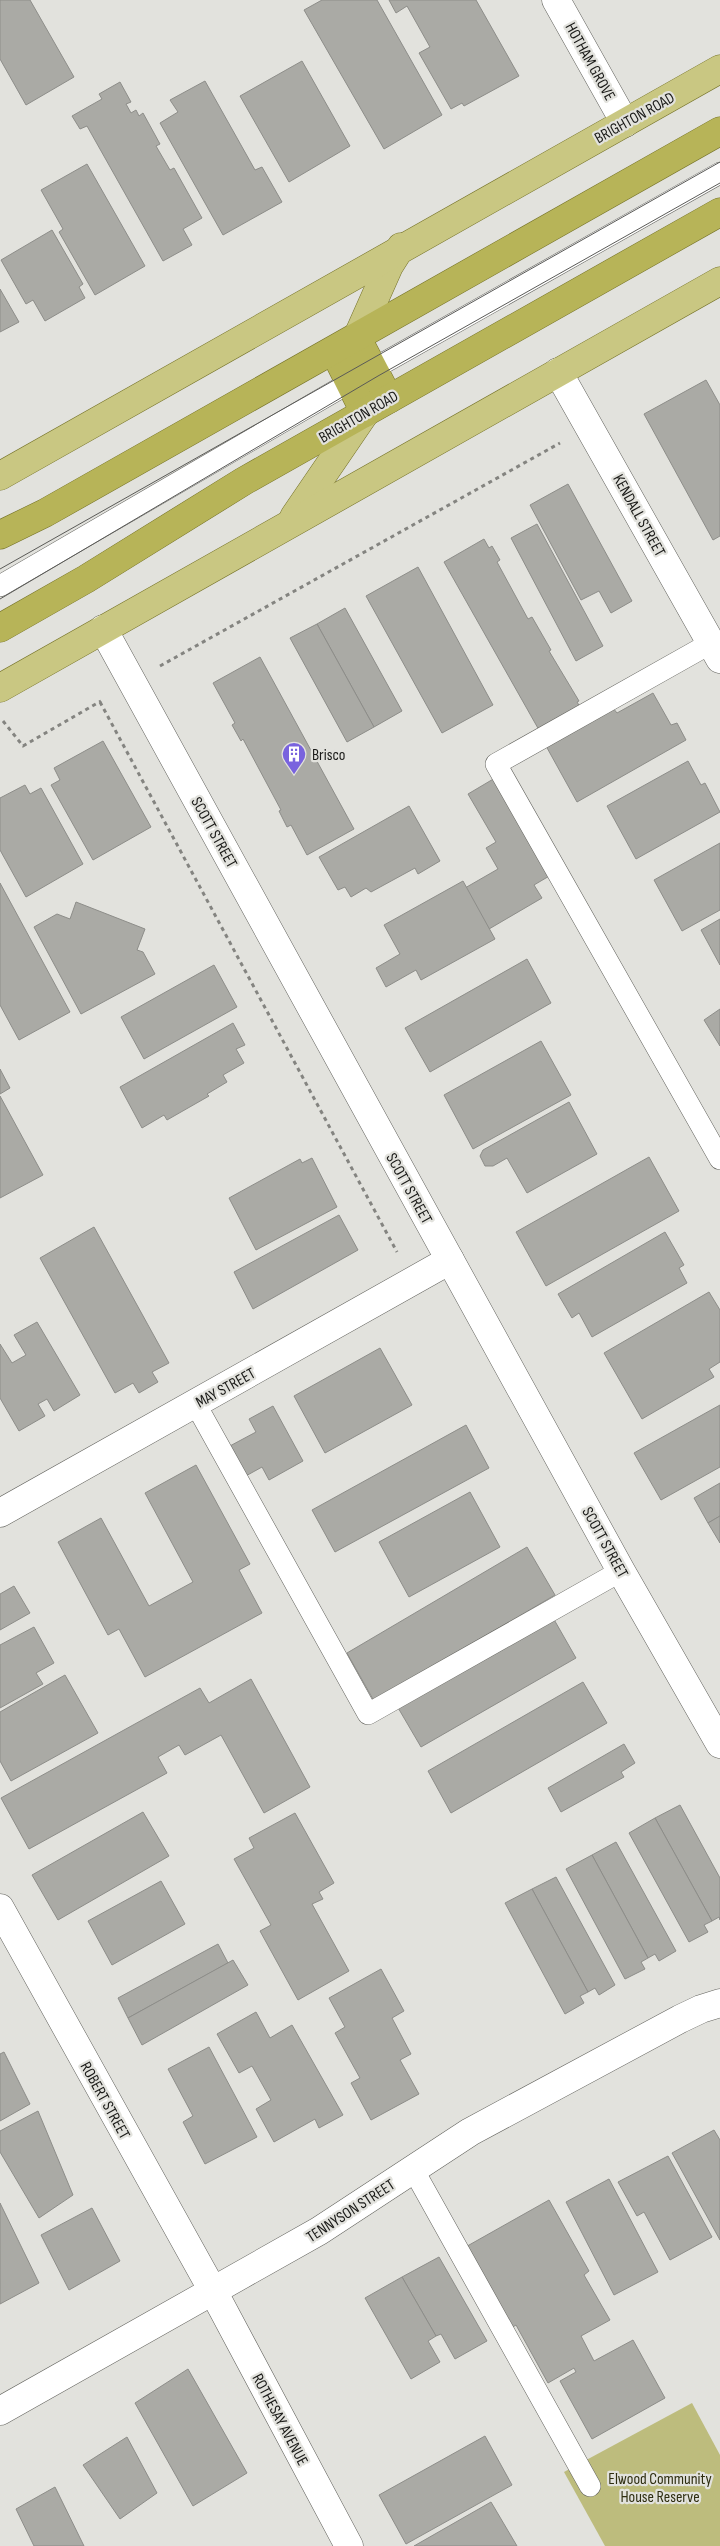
<svg xmlns="http://www.w3.org/2000/svg" width="720" height="2546" font-family="'Sofia Sans Condensed',sans-serif">
	<rect width="100%" height="100%" fill="#e2e2dd"/>
	<polygon fill="#bdbc7d" points="692,2403 720,2455 720,2546 605,2546 564,2472"/>
	<g fill="#aaaaa5" stroke="#8d8d89">
		<polygon points="0,0 30,0 74,77 26,105 0,59"/>
		<polygon points="322,0 377,0 442,115 384,149 304,10"/>
		<polygon points="389,0 476,0 519,76 464,106 462,103 451,109 419,53 430,47 407,6 396,13"/>
		<polygon points="302,61 350,146 289,182 240,96"/>
		<polygon points="205,81 255,170 262,167 282,202 223,235 160,123 178,112 170,100"/>
		<polygon points="120,82 131,102 126,104 131,113 136,110 139,116 143,113 160,144 156,146 170,170 174,168 202,218 183,229 192,245 163,261 87,126 80,129 72,116 102,99 99,94"/>
		<polygon points="87,164 145,266 95,295 59,232 63,229 41,190"/>
		<polygon points="52,230 83,284 79,287 85,298 45,321 33,300 26,304 1,260"/>
		<polygon points="0,289 19,322 0,332"/>
		<polygon points="706,380 720,405 720,536 713,540 644,414"/>
		<polygon points="568,484 632,601 611,613 599,591 581,600 530,505"/>
		<polygon points="537,524 603,646 576,661 511,538"/>
		<polygon points="484,539 489,548 492,546 500,560 497,562 528,619 532,617 551,650 549,651 579,701 577,702 580,707 539,730 444,562"/>
		<polygon points="418,567 493,705 442,733 366,596"/>
		<polygon points="345,608 402,711 374,727 317,624"/>
		<polygon points="317,624 374,727 347,742 290,638"/>
		<polygon points="260,657 354,829 307,855 291,825 287,827 279,811 281,810 243,739 241,741 232,725 235,723 213,683"/>
		<polygon points="653,693 671,725 677,723 686,740 577,802 546,746 613,708 617,713"/>
		<polygon points="103,741 151,827 93,860 51,785 60,780 54,768"/>
		<polygon points="688,761 701,785 705,783 720,812 636,859 607,806"/>
		<polygon points="495,778 551,875 534,885 542,898 489,929 465,888 498,869 486,848 496,842 468,794"/>
		<polygon points="25,785 30,794 41,788 83,864 26,897 0,850 0,798"/>
		<polygon points="409,806 440,861 418,874 415,868 371,892 366,888 351,897 345,887 338,890 319,857"/>
		<polygon points="720,843 720,910 682,931 654,880"/>
		<polygon points="463,881 495,939 421,980 416,970 386,987 376,968 400,954 384,925"/>
		<polygon points="0,883 70,1012 19,1040 0,1005"/>
		<polygon points="76,902 145,929 137,950 143,952 155,974 81,1014 34,927 57,914 70,919"/>
		<polygon points="720,919 720,965 701,930"/>
		<polygon points="527,959 551,1003 430,1072 405,1028"/>
		<polygon points="214,965 237,1007 144,1059 121,1017"/>
		<polygon points="720,1009 720,1046 704,1020"/>
		<polygon points="233,1023 245,1045 236,1049 244,1063 223,1075 227,1082 207,1094 209,1096 167,1120 164,1115 142,1128 120,1087"/>
		<polygon points="541,1041 571,1095 473,1149 444,1095"/>
		<polygon points="0,1069 10,1088 0,1094"/>
		<polygon points="0,1096 43,1175 0,1198"/>
		<polygon points="569,1102 597,1154 527,1193 507,1158 493,1166 485,1166 480,1156 483,1150"/>
		<polygon points="649,1157 679,1211 546,1286 516,1232"/>
		<polygon points="312,1158 337,1207 256,1250 229,1198 300,1159 302,1163"/>
		<polygon points="339,1215 358,1250 253,1309 234,1272"/>
		<polygon points="94,1227 169,1363 152,1372 158,1382 139,1393 133,1383 115,1393 40,1258"/>
		<polygon points="665,1232 684,1265 679,1268 687,1283 592,1337 579,1313 572,1318 558,1294"/>
		<polygon points="709,1292 720,1310 720,1362 709,1369 714,1377 642,1419 604,1353"/>
		<polygon points="37,1322 80,1395 54,1411 47,1399 38,1404 45,1416 19,1431 0,1398 0,1344 12,1363 26,1355 14,1335"/>
		<polygon points="380,1348 412,1405 325,1453 294,1396"/>
		<polygon points="720,1405 720,1467 661,1500 634,1453"/>
		<polygon points="273,1406 303,1461 269,1480 262,1467 244,1477 228,1447 256,1432 249,1419"/>
		<polygon points="466,1425 489,1468 335,1552 312,1510"/>
		<polygon points="196,1465 250,1564 239,1570 262,1613 145,1677 119,1629 108,1635 58,1542 101,1518 149,1606 193,1582 145,1493"/>
		<polygon points="720,1483 720,1516 708,1523 694,1498"/>
		<polygon points="470,1492 500,1547 409,1597 379,1542"/>
		<polygon points="720,1516 720,1543 708,1523"/>
		<polygon points="527,1547 555,1595 374,1701 347,1653"/>
		<polygon points="14,1586 30,1613 0,1630 0,1594"/>
		<polygon points="552,1616 576,1658 421,1747 397,1706"/>
		<polygon points="34,1627 54,1663 36,1673 43,1684 0,1708 0,1645"/>
		<polygon points="65,1675 98,1733 11,1781 0,1761 0,1712"/>
		<polygon points="251,1679 310,1787 264,1813 221,1735 185,1755 179,1745 158,1757 167,1773 29,1849 1,1798 200,1688 209,1703"/>
		<polygon points="583,1682 607,1723 451,1813 428,1771"/>
		<polygon points="624,1744 635,1763 621,1772 624,1777 561,1812 548,1788"/>
		<polygon points="680,1805 720,1878 720,1920 719,1917 712,1921 655,1818"/>
		<polygon points="143,1812 169,1856 58,1920 32,1875"/>
		<polygon points="295,1813 334,1883 319,1892 323,1899 312,1904 349,1971 298,2000 260,1931 271,1925 234,1859 254,1848 249,1838"/>
		<polygon points="655,1818 712,1921 704,1925 708,1932 689,1942 629,1833"/>
		<polygon points="616,1842 676,1951 659,1961 655,1954 648,1958 592,1855"/>
		<polygon points="592,1855 648,1958 641,1962 645,1969 625,1979 566,1869"/>
		<polygon points="556,1877 615,1985 599,1995 595,1988 588,1992 532,1889"/>
		<polygon points="161,1881 185,1924 112,1965 88,1921"/>
		<polygon points="532,1889 588,1992 580,1996 584,2003 565,2014 505,1903"/>
		<polygon points="218,1944 228,1963 128,2018 118,1998"/>
		<polygon points="233,1960 248,1985 142,2045 128,2018"/>
		<polygon points="381,1969 404,2011 392,2018 411,2054 400,2060 419,2094 371,2120 351,2083 360,2078 335,2033 345,2027 329,1998"/>
		<polygon points="256,2012 270,2038 292,2025 343,2115 319,2128 315,2119 274,2142 256,2109 271,2100 252,2066 239,2073 217,2034"/>
		<polygon points="209,2047 257,2137 205,2164 183,2122 193,2116 168,2069"/>
		<polygon points="4,2052 30,2104 0,2121 0,2054"/>
		<polygon points="38,2111 73,2195 39,2218 0,2152 0,2131"/>
		<polygon points="714,2130 720,2140 720,2240 672,2153"/>
		<polygon points="668,2156 712,2237 670,2260 644,2212 637,2216 618,2182"/>
		<polygon points="609,2179 658,2272 614,2295 566,2202"/>
		<polygon points="549,2200 589,2271 584,2275 610,2320 581,2336 594,2361 633,2340 665,2398 592,2439 560,2381 576,2372 574,2368 548,2383 516,2325 508,2330 462,2249"/>
		<polygon points="0,2203 39,2283 0,2304"/>
		<polygon points="92,2208 120,2261 69,2290 41,2235"/>
		<polygon points="439,2257 487,2341 455,2359 441,2334 436,2336 402,2277"/>
		<polygon points="402,2277 436,2336 428,2341 440,2362 411,2379 365,2298"/>
		<polygon points="188,2369 247,2473 193,2506 135,2403"/>
		<polygon points="485,2436 512,2485 406,2544 379,2495"/>
		<polygon points="127,2437 157,2493 120,2519 83,2465"/>
		<polygon points="55,2487 84,2546 34,2546 16,2509"/>
		<polygon points="491,2502 517,2546 414,2546"/>
	</g>
	<g fill="none" stroke-linecap="round" stroke-linejoin="round">
		<g stroke="#63635e" stroke-width="22">
			<g id="service">
				<polyline points="0,586 373,369 720,173"/>
				<polyline points="711,643 496,764 720,1159"/>
				<polyline points="195,1403 368,1714 621,1571"/>
				<polyline points="413,2169 590,2486"/>
			</g>
		</g>
		<g stroke="#63635e" stroke-width="29">
			<g id="minor">
				<polyline points="556,0 625,123"/>
				<polyline points="558,372 720,659"/>
				<polyline points="103,629 621,1571 720,1744"/>
				<polyline points="0,1513 450,1260"/>
				<polyline points="0,1908 213,2291 349,2546"/>
				<polyline points="0,2411 319,2231 470,2132 680,2019 701,2009 720,2003"/>
			</g>
		</g>
		<g stroke="#747127" stroke-width="29">
			<g id="primary">
				<polyline points="357,338 389,266 401,247"/>
				<polyline points="0,476 720,69"/>
				<polyline points="294,517 365,413"/>
				<polyline points="0,688 720,281"/>
			</g>
		</g>
		<g stroke="#747127" stroke-width="29">
			<g id="trunk">
				<polyline points="357,338 389,399"/>
				<polyline points="334,351 365,413"/>
				<polyline points="0,535 45,513 720,131"/>
				<polyline points="0,628 86,579 244,481 720,212"/>
			</g>
		</g>
		<g stroke="#848480" stroke-width="3" stroke-dasharray="4 4" stroke-linecap="butt">
			<polyline points="160,666 560,443"/>
			<polyline points="100,702 397,1252"/>
			<polyline points="3,721 23,746 101,701"/>
		</g>
		<use href="#service" stroke="#fff" stroke-width="21"/>
		<use href="#minor" stroke="#fff" stroke-width="28"/>
		<use href="#primary" stroke="#c9c782" stroke-width="28"/>
		<use href="#trunk" stroke="#b7b458" stroke-width="28"/>
		<g stroke="#5a5a57" stroke-width="1">
			<polyline points="0,569 720,162"/>
			<polyline points="0,599 378,376 720,183"/>
		</g>
	</g>
	<defs>
		<g id="building-pin" transform="scale(1.25)"><path d="M0 17L-7.5 6A9.5 9.5 0 1 1 7.5 6Z" fill="#7963de" stroke="#e2e2dd"/><path d="M-4-6H4V6H1V3H-1V6H-4ZM-2.5-4.3h1.7v1.8h-1.7ZM.8-4.3h1.7v1.8H.8ZM-2.5-1h1.7V.8h-1.7ZM.8-1h1.7V.8H.8Z" fill="#fff"/></g>
	</defs>
	<g fill-rule="evenodd">
		<use href="#building-pin" x="294" y="754"/>
	</g>
	<g text-anchor="middle" stroke-width="4.5" stroke-linejoin="round" paint-order="stroke">
		<g font-size="16" fill="#191917" stroke="#e2e2dd">
			<text transform="translate(591 61) rotate(61)" y="6">HOTHAM GROVE</text>
			<text transform="translate(634 117) rotate(-29)" y="6">BRIGHTON ROAD</text>
			<text transform="translate(358 416) rotate(-30)" y="6">BRIGHTON ROAD</text>
			<text transform="translate(640 515) rotate(61)" y="6">KENDALL STREET</text>
			<text transform="translate(215 832) rotate(61)" y="6">SCOTT STREET</text>
			<text transform="translate(410 1188) rotate(61)" y="6">SCOTT STREET</text>
			<text transform="translate(225 1387) rotate(-29)" y="6">MAY STREET</text>
			<text transform="translate(606 1542) rotate(61)" y="6">SCOTT STREET</text>
			<text transform="translate(106 2100) rotate(61)" y="6">ROBERT STREET</text>
			<text transform="translate(350 2210) rotate(-33)" y="6">TENNYSON STREET</text>
			<text transform="translate(281 2419) rotate(62)" y="6">ROTHESAY AVENUE</text>
		</g>
		<g font-size="16" fill="#191917" stroke="#e2e2dd" text-anchor="start">
			<text x="312" y="760">Brisco</text>
		</g>
		<g font-size="16" fill="#2e2d10" stroke="#e2e2dd">
			<text x="660" y="2484">Elwood Community<tspan x="660" dy="18">House Reserve</tspan></text>
		</g>
	</g>
</svg>
